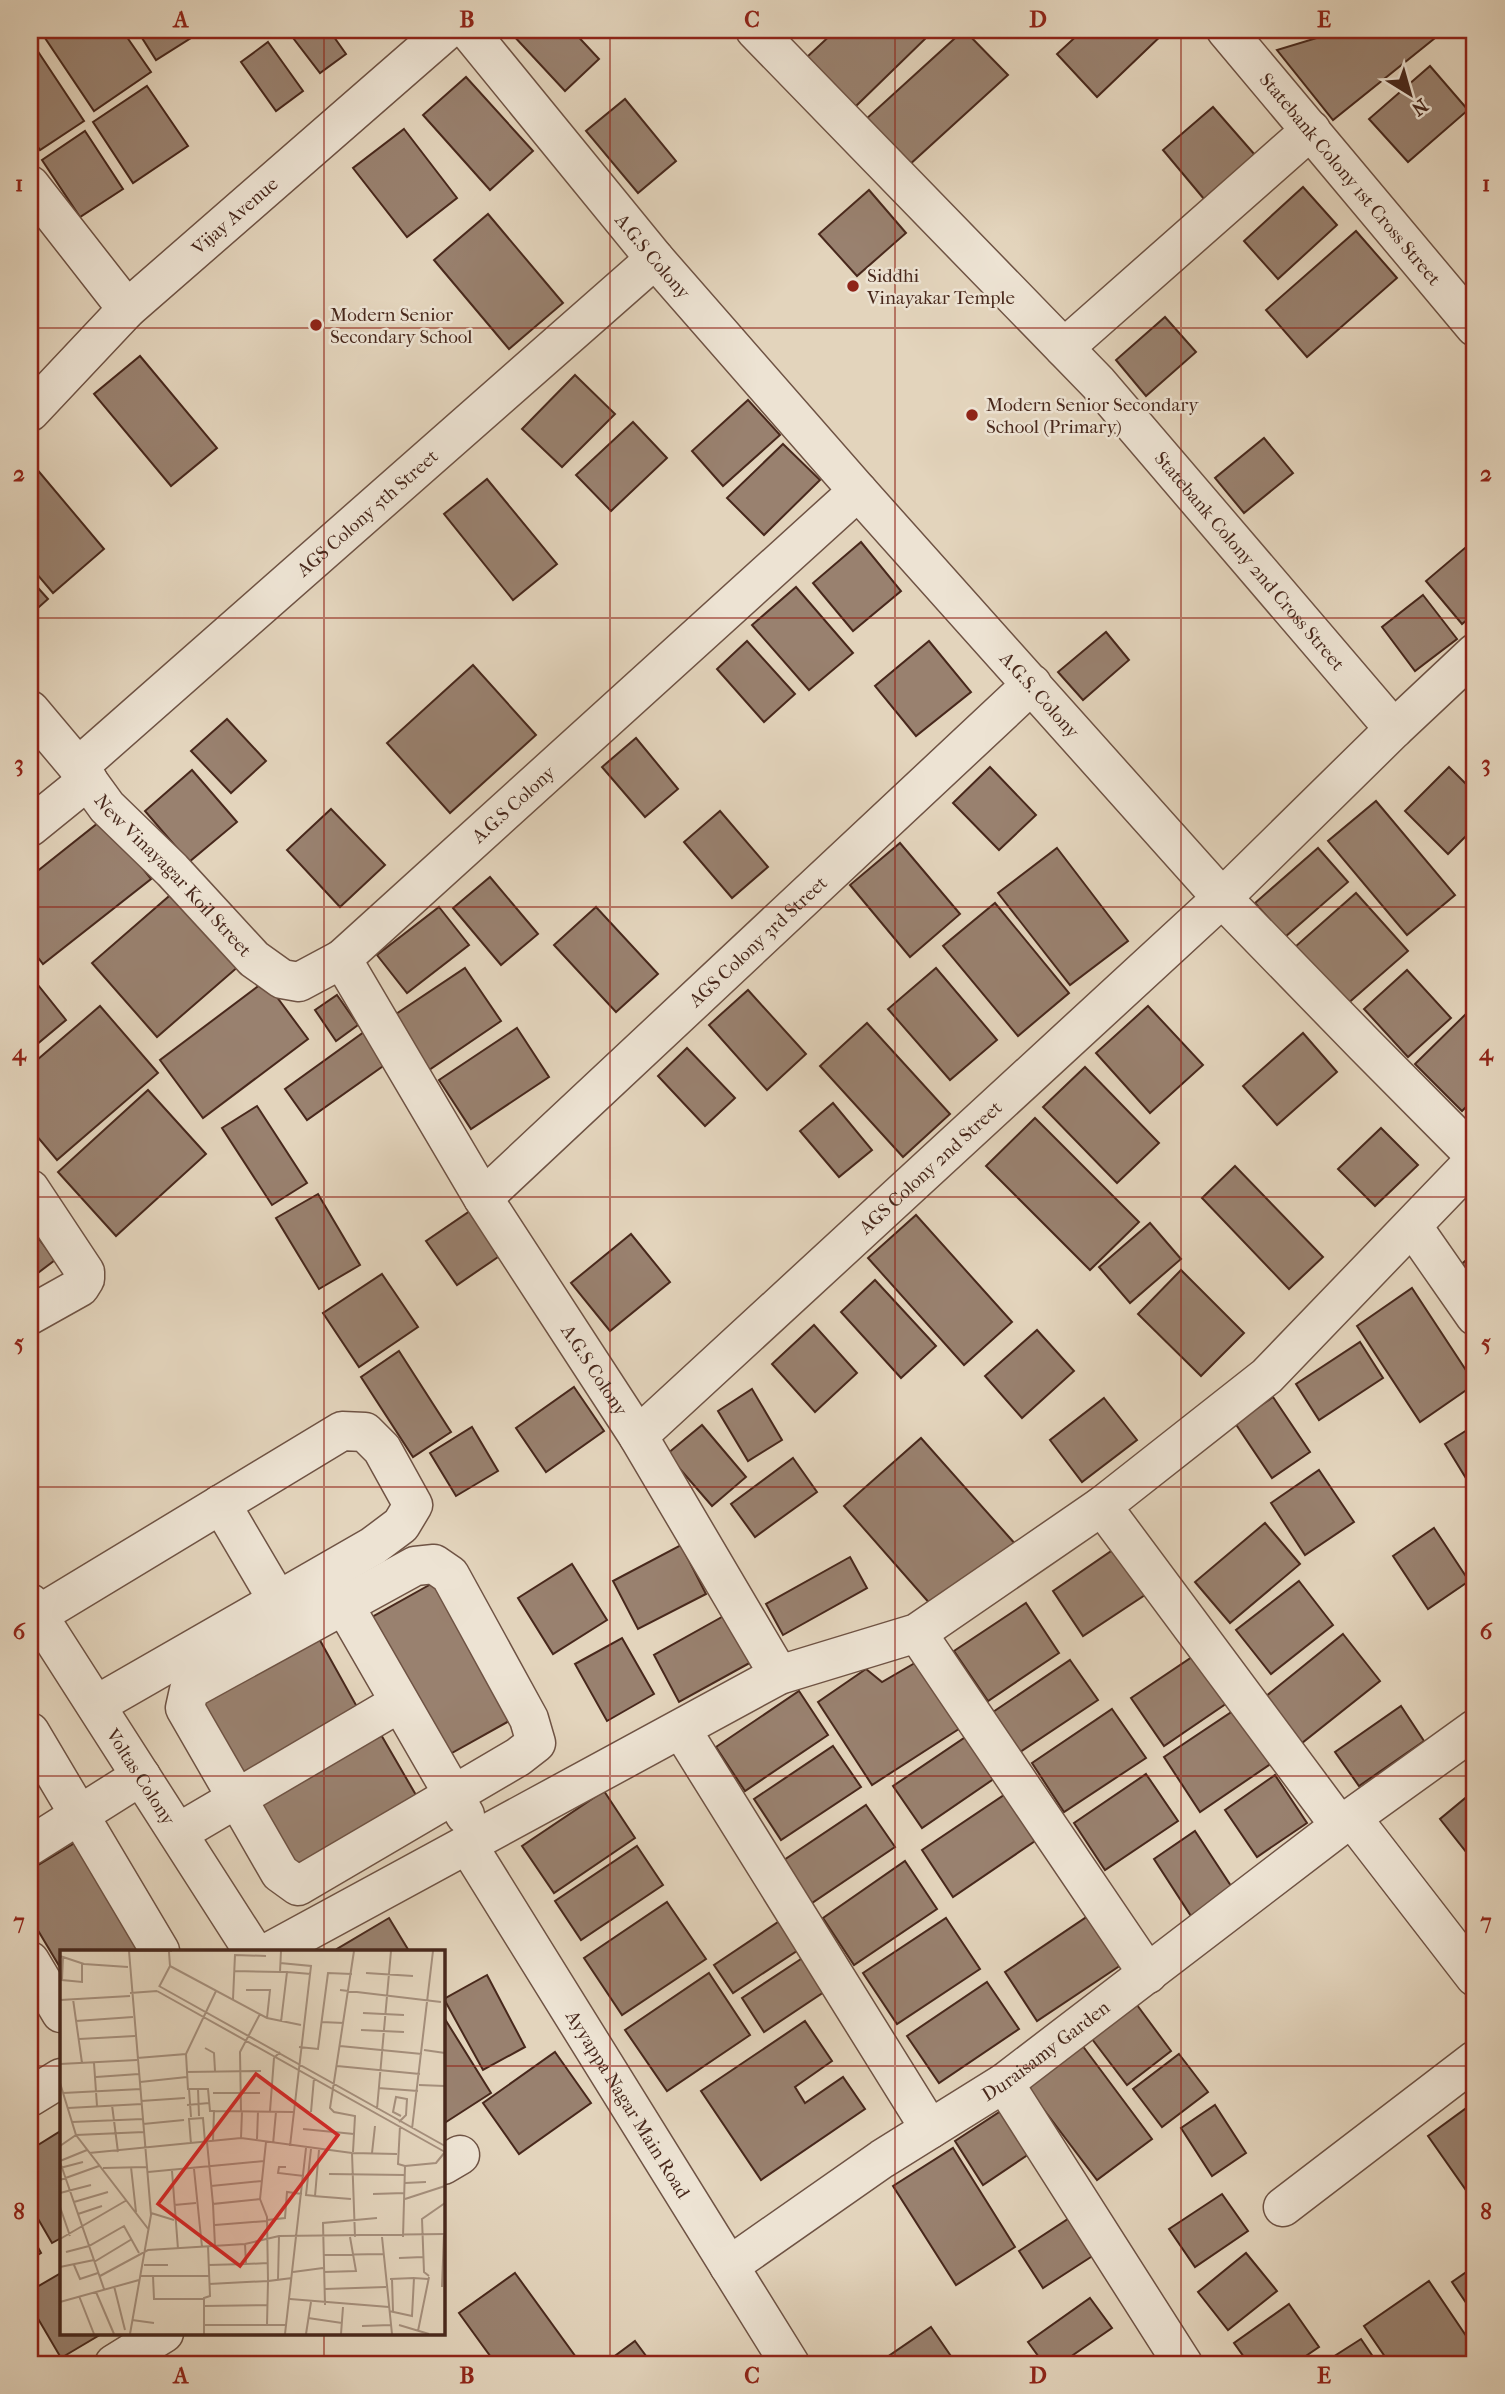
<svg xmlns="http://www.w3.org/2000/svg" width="1505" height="2394" font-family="'IM FELL French Canon',serif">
	<rect width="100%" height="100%" fill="#e3d4bc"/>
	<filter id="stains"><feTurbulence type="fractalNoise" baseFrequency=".00286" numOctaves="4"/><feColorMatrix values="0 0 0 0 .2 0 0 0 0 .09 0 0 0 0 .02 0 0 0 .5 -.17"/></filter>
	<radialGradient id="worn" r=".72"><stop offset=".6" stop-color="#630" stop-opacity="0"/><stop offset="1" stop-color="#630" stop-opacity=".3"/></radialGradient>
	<g fill="#99816f" stroke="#48281c" stroke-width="2">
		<polygon points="57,30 122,30 151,72 94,111 45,38"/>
		<polygon points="137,30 201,30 202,31 156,60"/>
		<polygon points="287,30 329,30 346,54 320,73"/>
		<polygon points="514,30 572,30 599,59 565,91 511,33"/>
		<polygon points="836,30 922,30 928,36 855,107 807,57"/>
		<polygon points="964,30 1008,75 908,166 865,120"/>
		<polygon points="1083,30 1167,30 1097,97 1057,54"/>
		<polygon points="1343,30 1430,30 1435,38 1333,120 1277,50"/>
		<polygon points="268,42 303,91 276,111 241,62"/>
		<polygon points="35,47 84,121 40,150 30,135 30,51"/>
		<polygon points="1430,66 1468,110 1408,162 1369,119"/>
		<polygon points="466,77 533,151 490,190 423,115"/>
		<polygon points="147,86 188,146 133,183 93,122"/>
		<polygon points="625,99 676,161 638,193 586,131"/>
		<polygon points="1213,107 1255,155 1204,199 1163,150"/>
		<polygon points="404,129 457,198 407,237 353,168"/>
		<polygon points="85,131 123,189 80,217 42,160"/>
		<polygon points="1303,187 1337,225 1278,279 1244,241"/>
		<polygon points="869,190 906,233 857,276 819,234"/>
		<polygon points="488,214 563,303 509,349 434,260"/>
		<polygon points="1356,231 1397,278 1307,357 1266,310"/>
		<polygon points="1165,317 1196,352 1146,396 1116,360"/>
		<polygon points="140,356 217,448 171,486 94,394"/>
		<polygon points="575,375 615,414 562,467 522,429"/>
		<polygon points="748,400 780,435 723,486 692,451"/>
		<polygon points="633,422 667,458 611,511 576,475"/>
		<polygon points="1264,438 1293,473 1244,513 1215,478"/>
		<polygon points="783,444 820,480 764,535 727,498"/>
		<polygon points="30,461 104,549 53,593 30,566"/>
		<polygon points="487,479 557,564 513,600 444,514"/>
		<polygon points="861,542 901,591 853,631 813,583"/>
		<polygon points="1472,542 1475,545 1475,613 1462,624 1426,581"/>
		<polygon points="30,579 48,599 30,615"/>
		<polygon points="796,587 853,653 809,690 752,625"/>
		<polygon points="1423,595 1457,639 1415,671 1382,627"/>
		<polygon points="1106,632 1129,660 1083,700 1058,672"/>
		<polygon points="747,641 795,694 764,722 717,669"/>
		<polygon points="929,641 971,692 916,736 875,686"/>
		<polygon points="473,665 536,735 450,813 387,743"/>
		<polygon points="227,719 266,761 231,793 191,751"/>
		<polygon points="636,738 678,789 645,817 602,767"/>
		<polygon points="990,767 1036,815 999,850 953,803"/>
		<polygon points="1449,767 1475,793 1475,827 1448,854 1405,811"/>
		<polygon points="192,770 237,822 189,862 145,811"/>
		<polygon points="1376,801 1455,895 1407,935 1328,841"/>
		<polygon points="331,809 385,865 340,907 287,850"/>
		<polygon points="720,811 768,867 732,898 684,842"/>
		<polygon points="103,819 151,879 43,964 30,947 30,877"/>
		<polygon points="900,843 960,914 910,957 850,885"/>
		<polygon points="1057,848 1128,941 1070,985 998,893"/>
		<polygon points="1318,848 1348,882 1285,937 1255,903"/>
		<polygon points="490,877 538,934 501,965 453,908"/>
		<polygon points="183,884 247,959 157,1037 92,963"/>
		<polygon points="1356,893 1408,951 1346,1005 1295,947"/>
		<polygon points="995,903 1069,993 1018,1036 943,946"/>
		<polygon points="439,907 469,945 407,993 377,955"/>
		<polygon points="596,907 658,974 616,1012 554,945"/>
		<polygon points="465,968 501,1021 429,1070 393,1016"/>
		<polygon points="936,968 997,1040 950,1080 888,1009"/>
		<polygon points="1407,970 1451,1018 1408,1057 1364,1009"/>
		<polygon points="30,975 66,1020 30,1050"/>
		<polygon points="265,981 308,1039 203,1118 160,1060"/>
		<polygon points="748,990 806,1054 767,1090 709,1025"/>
		<polygon points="337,995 358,1025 336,1041 315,1010"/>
		<polygon points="100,1006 158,1073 57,1160 30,1128 30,1066"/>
		<polygon points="1148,1006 1203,1065 1150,1113 1096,1053"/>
		<polygon points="1473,1007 1475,1010 1475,1098 1462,1111 1415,1064"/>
		<polygon points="867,1023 950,1114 903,1157 820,1066"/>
		<polygon points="517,1028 549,1077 471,1129 439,1080"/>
		<polygon points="364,1032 386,1064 307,1120 285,1089"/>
		<polygon points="1303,1033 1337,1072 1277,1125 1243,1086"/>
		<polygon points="687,1048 735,1098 705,1126 658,1076"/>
		<polygon points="1085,1067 1159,1143 1117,1183 1043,1107"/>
		<polygon points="148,1090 206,1154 116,1236 58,1172"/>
		<polygon points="833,1103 872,1150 839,1177 800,1131"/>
		<polygon points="257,1106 307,1183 272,1205 222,1128"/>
		<polygon points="1035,1118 1139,1222 1090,1270 986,1166"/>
		<polygon points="1381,1128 1418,1165 1375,1206 1338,1169"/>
		<polygon points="1235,1166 1323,1257 1289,1289 1202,1198"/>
		<polygon points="318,1194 360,1265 319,1289 276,1218"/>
		<polygon points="470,1211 501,1255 457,1285 426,1241"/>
		<polygon points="916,1215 1012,1322 964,1365 868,1258"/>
		<polygon points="1150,1223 1181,1259 1130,1303 1099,1267"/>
		<polygon points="30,1227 55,1260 30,1279"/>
		<polygon points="631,1234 670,1282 610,1331 571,1283"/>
		<polygon points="1475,1253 1475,1287 1459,1266"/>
		<polygon points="1181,1270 1244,1333 1201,1376 1138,1314"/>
		<polygon points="382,1274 418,1327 359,1367 323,1313"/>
		<polygon points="875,1280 936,1346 901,1378 841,1312"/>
		<polygon points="1412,1288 1475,1384 1420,1422 1357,1326"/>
		<polygon points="814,1325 857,1373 815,1412 772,1364"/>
		<polygon points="1037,1330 1074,1371 1022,1418 985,1376"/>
		<polygon points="1360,1342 1383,1378 1319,1420 1296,1384"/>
		<polygon points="399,1351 451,1432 413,1457 361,1377"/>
		<polygon points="574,1387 604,1431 546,1472 516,1428"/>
		<polygon points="752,1389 782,1440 748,1461 718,1411"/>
		<polygon points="1273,1397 1310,1452 1272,1478 1235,1423"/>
		<polygon points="1104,1398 1137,1440 1082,1482 1050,1440"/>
		<polygon points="702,1425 746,1477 712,1506 667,1454"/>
		<polygon points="1475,1425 1475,1493 1445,1444"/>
		<polygon points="472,1427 498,1471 456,1496 430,1453"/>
		<polygon points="921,1438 1017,1546 939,1614 844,1506"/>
		<polygon points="793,1458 817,1492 755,1537 731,1504"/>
		<polygon points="1319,1470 1354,1522 1305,1555 1271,1503"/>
		<polygon points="1265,1523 1300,1564 1230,1623 1195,1582"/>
		<polygon points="1434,1528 1469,1581 1428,1609 1393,1556"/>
		<polygon points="681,1545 706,1594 638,1629 613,1581"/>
		<polygon points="1120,1545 1151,1591 1083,1636 1053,1591"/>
		<polygon points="850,1557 867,1588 783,1635 766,1604"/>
		<polygon points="572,1564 607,1620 553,1654 518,1598"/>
		<polygon points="440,1579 518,1716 443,1758 365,1621"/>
		<polygon points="1299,1581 1333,1625 1271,1674 1236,1630"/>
		<polygon points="1026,1603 1059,1653 988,1701 954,1651"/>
		<polygon points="729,1613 755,1660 679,1702 654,1655"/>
		<polygon points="1343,1634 1380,1681 1302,1743 1265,1697"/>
		<polygon points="317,1635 361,1714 242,1781 198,1703"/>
		<polygon points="622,1638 654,1694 607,1721 575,1664"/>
		<polygon points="1201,1651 1233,1699 1164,1746 1131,1698"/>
		<polygon points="920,1660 962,1727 872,1785 818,1702 866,1669 882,1682"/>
		<polygon points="1070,1660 1098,1700 1020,1752 993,1712"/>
		<polygon points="799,1691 828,1735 745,1791 716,1747"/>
		<polygon points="1401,1706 1424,1741 1359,1786 1335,1752"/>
		<polygon points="1239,1707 1275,1761 1200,1812 1164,1757"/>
		<polygon points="1112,1709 1146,1758 1064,1812 1032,1763"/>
		<polygon points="380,1733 420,1802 295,1874 255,1805"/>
		<polygon points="970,1734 998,1776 922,1828 893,1786"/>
		<polygon points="833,1746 861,1787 781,1840 754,1799"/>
		<polygon points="1146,1774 1178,1821 1105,1870 1074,1823"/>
		<polygon points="1275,1775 1307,1823 1257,1857 1225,1810"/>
		<polygon points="1475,1790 1475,1847 1467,1853 1440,1819"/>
		<polygon points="604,1791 635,1838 554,1893 522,1846"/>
		<polygon points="1010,1791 1041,1837 953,1897 922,1850"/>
		<polygon points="866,1805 895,1847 809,1905 781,1862"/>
		<polygon points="1195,1831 1233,1889 1191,1916 1154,1859"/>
		<polygon points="83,1838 151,1951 61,1951 61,1969 30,1917 30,1870"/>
		<polygon points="637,1846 663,1885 581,1940 555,1901"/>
		<polygon points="905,1861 937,1909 854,1965 823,1918"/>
		<polygon points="667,1902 706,1959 622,2015 584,1958"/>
		<polygon points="787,1916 806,1945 733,1993 714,1965"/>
		<polygon points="1088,1916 1121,1965 1037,2021 1005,1972"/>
		<polygon points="389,1918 409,1951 338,1951 337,1949"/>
		<polygon points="946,1918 980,1969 897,2024 863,1973"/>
		<polygon points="813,1951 836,1984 764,2032 742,1998"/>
		<polygon points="709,1973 750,2035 667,2091 625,2030"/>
		<polygon points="487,1975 525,2047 483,2070 444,1999"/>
		<polygon points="987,1982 1019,2029 939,2083 907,2036"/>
		<polygon points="1137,2005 1171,2051 1127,2085 1092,2039"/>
		<polygon points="443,2016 491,2093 443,2124"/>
		<polygon points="805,2021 832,2061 795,2087 805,2103 843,2077 865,2109 761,2180 701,2091"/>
		<polygon points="1079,2041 1152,2139 1097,2180 1023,2082"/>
		<polygon points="555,2052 591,2103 519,2154 483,2103"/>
		<polygon points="1179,2054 1208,2092 1162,2127 1133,2089"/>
		<polygon points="1215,2105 1246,2153 1212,2176 1181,2128"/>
		<polygon points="1004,2109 1032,2152 983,2185 955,2141"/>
		<polygon points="1465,2109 1475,2123 1475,2203 1428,2136"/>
		<polygon points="59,2132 61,2136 61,2238 52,2243 30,2205 30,2150"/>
		<polygon points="953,2148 1015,2247 956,2285 893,2186"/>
		<polygon points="1222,2194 1248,2231 1195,2267 1169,2229"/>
		<polygon points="1071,2217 1094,2255 1043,2288 1019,2251"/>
		<polygon points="30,2233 41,2253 30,2260"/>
		<polygon points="1246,2253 1277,2291 1228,2330 1198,2292"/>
		<polygon points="1475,2266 1475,2316 1452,2282"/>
		<polygon points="61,2273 61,2333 103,2333 61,2358 30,2305 30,2291"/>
		<polygon points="515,2273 581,2364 496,2364 459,2313"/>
		<polygon points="1429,2281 1475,2349 1475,2364 1390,2364 1364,2326"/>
		<polygon points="1090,2298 1112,2328 1060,2364 1044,2364 1028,2342"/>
		<polygon points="1289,2304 1319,2347 1294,2364 1249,2364 1234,2343"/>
		<polygon points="931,2327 955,2362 877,2364"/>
		<polygon points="1361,2339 1378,2364 1322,2364"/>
		<polygon points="635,2341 652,2364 604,2364"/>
	</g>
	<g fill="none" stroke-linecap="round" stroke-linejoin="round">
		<g stroke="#6f5344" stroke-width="41">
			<g id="minor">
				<path id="s1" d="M468 30 655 259 858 491 342 959 483 1198 638 1436 779 1675"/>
				<path id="s2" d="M755 30 1098 383 1394 729"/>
				<path id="s3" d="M1226 30 1475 327"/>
				<polyline points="30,185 127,309"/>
				<polyline points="1064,348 1311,130"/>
				<path id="s4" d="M30 412 127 309 447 30"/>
				<path id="s5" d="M858 491 1222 898 1364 1044 1475 1156"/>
				<path id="s6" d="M30 710 78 767 107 807 172 870 254 959 282 979 299 982 342 959"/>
				<path id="s7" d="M78 767 655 259"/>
				<polyline points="30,827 88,780"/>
				<polyline points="30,1189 85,1272 85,1279 80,1287 30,1315"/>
				<path id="s8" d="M483 1198 1032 684"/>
				<polyline points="1413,1227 1475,1316"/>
				<path id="s9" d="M638 1436 1222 898 1394 729 1475 653"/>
				<polyline points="221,1504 278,1601"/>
				<polyline points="1102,1506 1340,1826"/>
				<polygon points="434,1564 450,1575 529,1719 536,1743 518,1757 298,1886 280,1873 185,1708 189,1690 415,1566"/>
				<path id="s10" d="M30 1603 253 1951"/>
				<polyline points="344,1605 465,1815"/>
				<polyline points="38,1615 342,1431 365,1432 382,1449 413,1505 401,1525 373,1546 96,1705"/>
				<polyline points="917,1633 1148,1974"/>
				<polyline points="681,1729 930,2129"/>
				<polyline points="30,1732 160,1951"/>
				<polyline points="1352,1818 1475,1977"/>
				<polyline points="178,1833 399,1703"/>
				<path id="s11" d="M467 1844 790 2364"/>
				<polyline points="30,1846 141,1776"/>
				<polyline points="271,1951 779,1675 917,1633 1102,1506 1267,1376 1475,1160"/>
				<polyline points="30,1961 61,2013"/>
				<polyline points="1004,2083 1183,2364"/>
				<polyline points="30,2097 61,2078"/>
				<polyline points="443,2165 460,2155"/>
				<polyline points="1283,2207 1475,2060"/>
				<path id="s12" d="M729 2266 882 2159 1004 2083 1340 1826 1475 1729"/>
				<polyline points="114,2364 164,2333"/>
			</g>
		</g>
		<use href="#minor" stroke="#ede3d3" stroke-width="38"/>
	</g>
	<path fill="none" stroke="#8f2418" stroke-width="2" stroke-opacity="0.55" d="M324 30V1951M610 30V2364M895 30V2364M1181 30V2364M30 328H1475M30 618H1475M30 907H1475M30 1197H1475M30 1487H1475M30 1776H1475M30 2066H61M443 2066H1475M324 2333V2364"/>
	<g fill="#8f2418" stroke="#ede3d3" stroke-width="2.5">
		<circle cx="853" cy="286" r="7"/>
		<circle cx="316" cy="325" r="7"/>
		<circle cx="972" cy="415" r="7"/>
	</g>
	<g text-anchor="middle" stroke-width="5" stroke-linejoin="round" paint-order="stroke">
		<g font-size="19" fill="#48281c" stroke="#ede3d3">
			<text dy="7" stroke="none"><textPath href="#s3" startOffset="194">Statebank Colony 1st Cross Street</textPath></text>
			<text dy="7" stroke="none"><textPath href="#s4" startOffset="284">Vijay Avenue</textPath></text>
			<text dy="7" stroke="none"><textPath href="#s1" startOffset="292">A.G.S Colony</textPath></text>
			<text dy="7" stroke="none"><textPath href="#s7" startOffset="385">AGS Colony 5th Street</textPath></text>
			<text dy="7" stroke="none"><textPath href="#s2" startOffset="726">Statebank Colony 2nd Cross Street</textPath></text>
			<text dy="7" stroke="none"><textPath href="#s5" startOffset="273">A.G.S. Colony</textPath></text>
			<text transform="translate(513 804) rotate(-42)" y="7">A.G.S Colony</text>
			<text dy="7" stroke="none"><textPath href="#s6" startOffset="219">New Vinayagar Koil Street</textPath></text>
			<text dy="7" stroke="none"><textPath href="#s8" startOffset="376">AGS Colony 3rd Street</textPath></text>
			<text dy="7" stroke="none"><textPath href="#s9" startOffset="397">AGS Colony 2nd Street</textPath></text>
			<text dy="7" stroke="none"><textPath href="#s1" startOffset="1783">A.G.S Colony</textPath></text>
			<text dy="7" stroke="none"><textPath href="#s10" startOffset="206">Voltas Colony</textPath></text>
			<text dy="7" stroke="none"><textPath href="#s12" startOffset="383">Duraisamy Garden</textPath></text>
			<text dy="7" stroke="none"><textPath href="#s11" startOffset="306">Ayyappa Nagar Main Road</textPath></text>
		</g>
		<g font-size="19" fill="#48281c" stroke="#ede3d3" text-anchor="start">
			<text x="867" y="282">Siddhi<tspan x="867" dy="22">Vinayakar Temple</tspan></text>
			<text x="330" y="321">Modern Senior<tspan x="330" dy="22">Secondary School</tspan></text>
			<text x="986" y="411">Modern Senior Secondary<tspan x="986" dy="22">School (Primary)</tspan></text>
		</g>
	</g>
	<g transform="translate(60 1950)">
		<rect width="385" height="385" fill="#e3d4bc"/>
		<path fill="none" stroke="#a58f7c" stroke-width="2" d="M69 1 91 265 70 384M69 1H112M0 6 24 14 68 17M3 7 2 30 22 32V14M220 13 251 16 230 196M110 16 207 68 241 75M174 21 220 22 221 1M220 22H227L221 72M227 22 251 24M306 23 353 26M99 36 385 196M99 37 110 16 109 2M186 40H210L207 68M280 40 381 52M97 41 385 202M70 43 97 41M13 49 22 113M173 49 175 5 206 6M0 50 70 46M303 63 344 65M16 71 73 67M261 72 284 73M301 80 344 82M19 89 75 86M280 96 362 104M239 97 258 99 268 23 292 24M145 98 154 103 155 121M364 100 385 103M126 104 128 139H148L150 161H154L153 191M77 108 126 104 156 41M34 113 37 156M0 114 77 110M277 116 360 124M126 122 201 121M36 127 79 124M80 132 127 127M0 133 16 185 89 280M359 135 385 136M318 138 358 141M129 139 131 167M138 139 139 166M3 143 81 139M153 143H200M81 151 125 148M52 155 58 202M127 155 149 153M8 158 82 154M317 159 331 1M154 161 233 162M181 161 180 102 200 64M210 161 214 108 220 102M251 162 254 128M12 172 83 169M339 172 346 165 347 149 336 147 333 162 341 166M83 174 124 170M340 176 338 214 345 216M243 179 294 184M352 179 373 1M181 188 182 161M197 189 198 161M147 192 153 254M131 194 129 169 143 168 145 192M213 194 216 162M0 196 16 185 84 182M251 199 246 245 255 246 259 200M293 202 295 166 274 162 270 158 294 1M29 203 181 188 292 203 337 204M292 203 295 287M312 203 315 176M0 211 27 200M0 212 44 339M345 216 376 213 385 202M71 217 76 262M226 217H219L218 223 244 226M0 218 23 212M43 218 87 217M134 219 142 297M112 221 118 299M88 222 204 211M269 224 345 225M0 230 39 216M345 233 366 232M151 236 202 231M0 243 31 235M313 244 345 243M253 246 291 249M200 249 207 267 208 331 232 328M345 249 385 236M14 252 48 242M114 255 136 253M0 257 10 286M91 263 114 270M18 264 42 256M207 270 225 268 227 242 242 244M155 275 207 271M322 287 332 384M343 287 345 216M0 289 67 250M185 294 186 314 208 313M155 296 153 254 200 249 206 192M6 302 29 296 64 276 79 303M263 305 323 304M339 308 363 307M34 312 72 289M14 315 20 329 38 323M84 315H108M149 315 186 314M0 317 34 310M233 322 263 318M264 322 296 321 290 287M40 326 88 300 185 294 219 286 385 284M81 326H149M93 326 94 349H144M369 326 364 322 362 269 385 253M218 329 219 286M330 329 354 328M332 329 333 361M149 334 208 331 207 375M54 336 65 380M382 337 384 284M265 339 326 337M36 342 54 384M19 346 34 384M230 349 329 357M0 352 79 330M265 355 263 273 317 268M144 356 208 355M329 361 352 366 354 328 368 329M248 368 282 373M72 370 94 373M144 375H226M339 375 369 384M302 376 331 375M358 381 369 327M144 384V348L150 346 148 296M225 384 246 198M246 384 251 352M281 384 283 357"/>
		<path fill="#d62828" fill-opacity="0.15" stroke="#d62828" stroke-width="3.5" d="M196 124 278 185 180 316 98 254Z"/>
		<rect width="385" height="385" fill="none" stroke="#48281c" stroke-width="3.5"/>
	</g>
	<rect width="1505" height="2394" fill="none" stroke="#e3d4bc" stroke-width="77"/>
	<g transform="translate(1410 94) rotate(143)" stroke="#ede3d3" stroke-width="5" paint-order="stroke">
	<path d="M0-5L12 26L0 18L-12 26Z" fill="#48281c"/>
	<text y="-10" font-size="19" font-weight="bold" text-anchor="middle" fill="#48281c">N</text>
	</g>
	<rect x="38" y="38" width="1428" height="2318" fill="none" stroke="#8f2418" stroke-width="2.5"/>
	<g font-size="23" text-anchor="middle" font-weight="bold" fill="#8f2418">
		<text x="181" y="27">A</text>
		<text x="467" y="27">B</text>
		<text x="752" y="27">C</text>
		<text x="1038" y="27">D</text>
		<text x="1324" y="27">E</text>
		<text x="19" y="191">1</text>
		<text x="1486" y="191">1</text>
		<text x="19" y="481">2</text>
		<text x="1486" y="481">2</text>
		<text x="19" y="771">3</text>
		<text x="1486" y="771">3</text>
		<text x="19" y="1060">4</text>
		<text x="1486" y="1060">4</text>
		<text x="19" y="1350">5</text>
		<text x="1486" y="1350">5</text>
		<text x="19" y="1639">6</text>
		<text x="1486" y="1639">6</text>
		<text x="19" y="1929">7</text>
		<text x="1486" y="1929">7</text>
		<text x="19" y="2219">8</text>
		<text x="1486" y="2219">8</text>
		<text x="181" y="2383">A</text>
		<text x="467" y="2383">B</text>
		<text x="752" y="2383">C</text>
		<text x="1038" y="2383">D</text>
		<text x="1324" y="2383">E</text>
	</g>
	<rect width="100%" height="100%" filter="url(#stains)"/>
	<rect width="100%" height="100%" fill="url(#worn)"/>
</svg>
